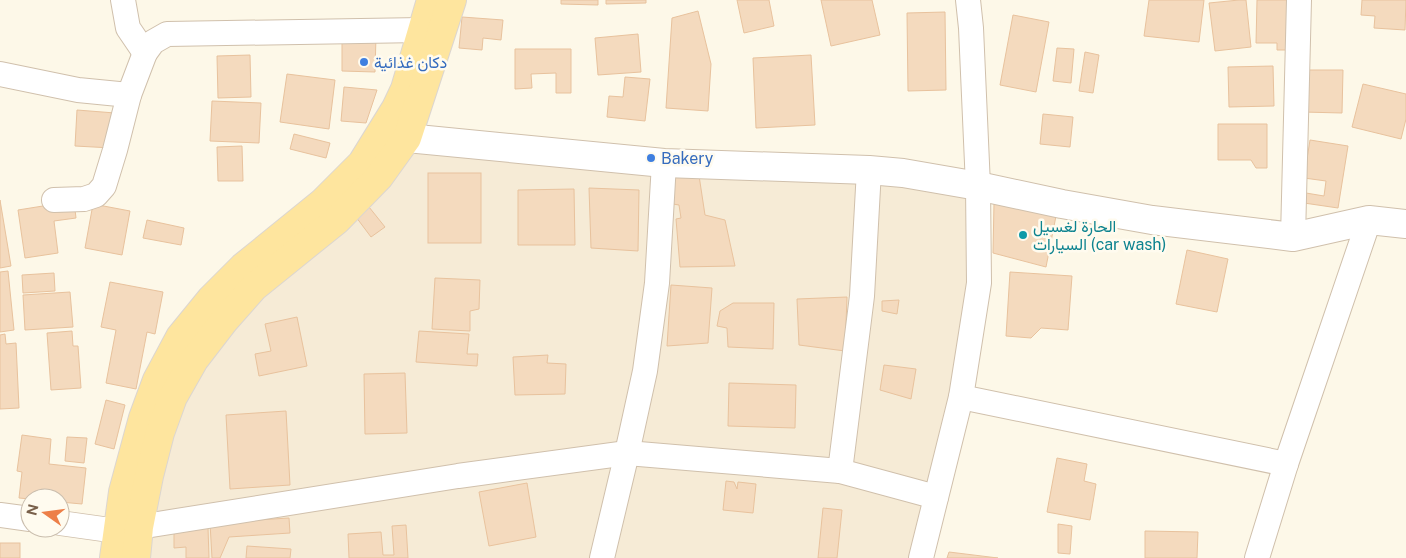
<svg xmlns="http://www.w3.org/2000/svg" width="1406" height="558" font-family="'Public Sans',Vazirmatn,sans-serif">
	<rect width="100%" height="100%" fill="#fdf8e8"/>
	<polygon fill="#f6ebd6" points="408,142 976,187 973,287 915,558 138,558 190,374"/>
	<g fill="#f4dabe" stroke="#e8c29d">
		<polygon points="561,0 598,0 598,5 561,4"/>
		<polygon points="606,0 646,0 646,3 606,4"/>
		<polygon points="737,0 769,0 774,26 744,33"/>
		<polygon points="821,0 872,0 880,35 831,46"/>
		<polygon points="1149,0 1204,0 1199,42 1144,36"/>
		<polygon points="1239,0 1246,0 1251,47 1215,51 1209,3"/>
		<polygon points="1257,0 1287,0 1286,50 1277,50 1277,43 1256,43"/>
		<polygon points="1362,0 1406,0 1405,30 1374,28 1375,16 1361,15"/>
		<polygon points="698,11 711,64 708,111 666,108 672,18"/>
		<polygon points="945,12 946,90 908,91 907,13"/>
		<polygon points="1013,15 1049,22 1036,92 1000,85"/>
		<polygon points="462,17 503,20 501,40 483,38 482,50 459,48"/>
		<polygon points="638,34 641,72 598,75 595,38"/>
		<polygon points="342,35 376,36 375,72 342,71"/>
		<polygon points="1057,48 1074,49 1071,83 1053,81"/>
		<polygon points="515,49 571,49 571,93 556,93 556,73 531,74 532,88 515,89"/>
		<polygon points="1085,52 1099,55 1093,93 1079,91"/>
		<polygon points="250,55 251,97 218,98 217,56"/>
		<polygon points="811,55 815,125 756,128 753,58"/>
		<polygon points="1273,66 1274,106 1229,107 1228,67"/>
		<polygon points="1304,70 1343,70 1342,113 1303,112"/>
		<polygon points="287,74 335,80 329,129 280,122"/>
		<polygon points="625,77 650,79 645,121 607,117 609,96 623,97"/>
		<polygon points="1363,84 1406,94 1406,119 1401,139 1352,127"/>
		<polygon points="344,87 377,90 366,123 341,121"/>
		<polygon points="212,101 261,103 259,143 210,141"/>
		<polygon points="77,110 115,113 112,148 75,146"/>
		<polygon points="1043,114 1073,117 1070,147 1040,144"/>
		<polygon points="1218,124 1267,124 1267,168 1256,168 1251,160 1218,160"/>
		<polygon points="294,134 330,143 326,158 290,149"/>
		<polygon points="1310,140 1348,146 1338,208 1304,203 1306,193 1324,196 1326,181 1304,178"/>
		<polygon points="242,146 243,181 218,181 217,147"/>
		<polygon points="673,169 698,169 705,215 725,220 735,266 680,267 676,219 681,218 679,205 673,204"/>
		<rect x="428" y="173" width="53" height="70"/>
		<polygon points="589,188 639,190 638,251 591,248"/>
		<polygon points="574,189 575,245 518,245 518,190"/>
		<polygon points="0,200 11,266 0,268"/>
		<polygon points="74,201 76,218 54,221 58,253 25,258 18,210"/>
		<polygon points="994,203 1056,216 1046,267 993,253"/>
		<polygon points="93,204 130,211 122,255 85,248"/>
		<polygon points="369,207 385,227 371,237 356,217"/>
		<polygon points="147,220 184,228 181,245 143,238"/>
		<polygon points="1187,250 1228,259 1217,312 1176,304"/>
		<polygon points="8,271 14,330 0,332 0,272"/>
		<polygon points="1010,272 1072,276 1068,330 1041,328 1031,338 1006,336"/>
		<polygon points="54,273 55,291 23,293 22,275"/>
		<polygon points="435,278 480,280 479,309 470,311 470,331 432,329"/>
		<polygon points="110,282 163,292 155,334 147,332 136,389 106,383 116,330 101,327"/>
		<polygon points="671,285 712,288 708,343 667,346"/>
		<polygon points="70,292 73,327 25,330 23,295"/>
		<polygon points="847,297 845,351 799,345 797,299"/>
		<polygon points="899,300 897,314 882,311 882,301"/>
		<polygon points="733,303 774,303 773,349 728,347 727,328 717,326 720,311"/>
		<polygon points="297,317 307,366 259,376 255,354 271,351 265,324"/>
		<polygon points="72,331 73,346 78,346 81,388 51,390 47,333"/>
		<polygon points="419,331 469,334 467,354 478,354 477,366 416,362"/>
		<polygon points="5,334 6,344 16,343 19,408 0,409 0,335"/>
		<polygon points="548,355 547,363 566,364 565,394 515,395 513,357"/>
		<polygon points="884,365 916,369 911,399 880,390"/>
		<polygon points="405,373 407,433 365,434 364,374"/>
		<polygon points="729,383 796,385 795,428 728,426"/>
		<polygon points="106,400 125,405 114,449 95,444"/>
		<polygon points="286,411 290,485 230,489 226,415"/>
		<polygon points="22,435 51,439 49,464 86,468 82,504 60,502 60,498 30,499 19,498 22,472 17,471"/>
		<polygon points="67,437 87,438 84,463 65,461"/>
		<polygon points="1057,458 1087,464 1084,481 1096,484 1090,520 1047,512"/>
		<polygon points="726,481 734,482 737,489 738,482 756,484 753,513 723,510"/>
		<polygon points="527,483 536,537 489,546 479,492"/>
		<polygon points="823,508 842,510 837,558 818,558"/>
		<polygon points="289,518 290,533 229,537 220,558 212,558 210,523"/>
		<polygon points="1058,524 1072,526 1070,554 1058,553"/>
		<polygon points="406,525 408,558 349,558 348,534 381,532 383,555 394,555 392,526"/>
		<polygon points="208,528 209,558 186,558 186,547 174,548 174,529"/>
		<polygon points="1145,531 1198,532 1197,558 1145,558"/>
		<rect x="0" y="543" width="20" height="15"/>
		<polygon points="247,546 291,549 290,558 246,558"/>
		<polygon points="949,552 998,558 947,558"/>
	</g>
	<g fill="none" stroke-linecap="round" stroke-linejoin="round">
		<g stroke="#d0c0ac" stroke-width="26">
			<g id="minor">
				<polyline points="123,0 128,28 145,53"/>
				<polyline points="0,74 78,90 129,95"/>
				<polyline points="54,200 84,199 96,195 104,186 115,150 129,95 145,53 153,42 167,34 422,30"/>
				<polyline points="1293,237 1299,0"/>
				<polyline points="961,397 1286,464"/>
				<polyline points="840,471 862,296 869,170"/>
				<polyline points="0,515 30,519"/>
				<polyline points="60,523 117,531"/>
				<polyline points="139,527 458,476 627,453 840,471 936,497"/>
				<polyline points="602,558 627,453 645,371 657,283 664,163"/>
				<polyline points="921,558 961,397 979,283 978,186 971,28 968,0"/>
				<polyline points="1257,558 1286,464 1369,220"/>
			</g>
		</g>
		<g stroke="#d0c0ac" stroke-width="30">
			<polyline id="tertiary" points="387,127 407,138 664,163 869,170 903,173 978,186 1062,204 1152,220 1293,237 1369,220 1406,224"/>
		</g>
		<g stroke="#dcd6d0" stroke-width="30">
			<g id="primary">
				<polyline points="114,558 123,492 143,418 157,380 180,337 211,299 243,267 322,203 362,163 396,108 405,89 431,0"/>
				<polyline points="136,558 139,527 149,476 160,433 173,397 194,360 224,321 254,287 337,220 379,177 407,138 452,0"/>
			</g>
		</g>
		<use href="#minor" stroke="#fff" stroke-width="24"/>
		<use href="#tertiary" stroke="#fff" stroke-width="28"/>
		<use href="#primary" stroke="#fee59e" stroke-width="28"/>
	</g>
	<g fill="#3f7fe0" stroke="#fffbef" stroke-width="2">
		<circle cx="364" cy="62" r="5"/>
		<circle cx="651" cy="158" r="5"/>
	</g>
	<circle fill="#0f9aa8" stroke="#fffbef" stroke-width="2" cx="1023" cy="235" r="5"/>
	<g text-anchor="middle" stroke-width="5" stroke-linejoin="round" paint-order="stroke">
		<g font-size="16" fill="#366cbe" stroke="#fffbef" text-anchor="start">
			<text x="374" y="68">دكان غذائية</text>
			<text x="661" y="164">Bakery</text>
		</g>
		<g font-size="16" fill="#0d838f" stroke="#fffbef" text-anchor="start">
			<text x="1033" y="232">الحارة لغسيل<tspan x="1033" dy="18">السيارات (car wash)</tspan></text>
		</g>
	</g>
	<g transform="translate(45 513) rotate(284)"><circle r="24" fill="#fffbef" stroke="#c9bdad"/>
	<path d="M0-4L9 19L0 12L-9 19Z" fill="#ed7f48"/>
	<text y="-8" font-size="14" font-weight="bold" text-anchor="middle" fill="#79604a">N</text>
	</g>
</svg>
